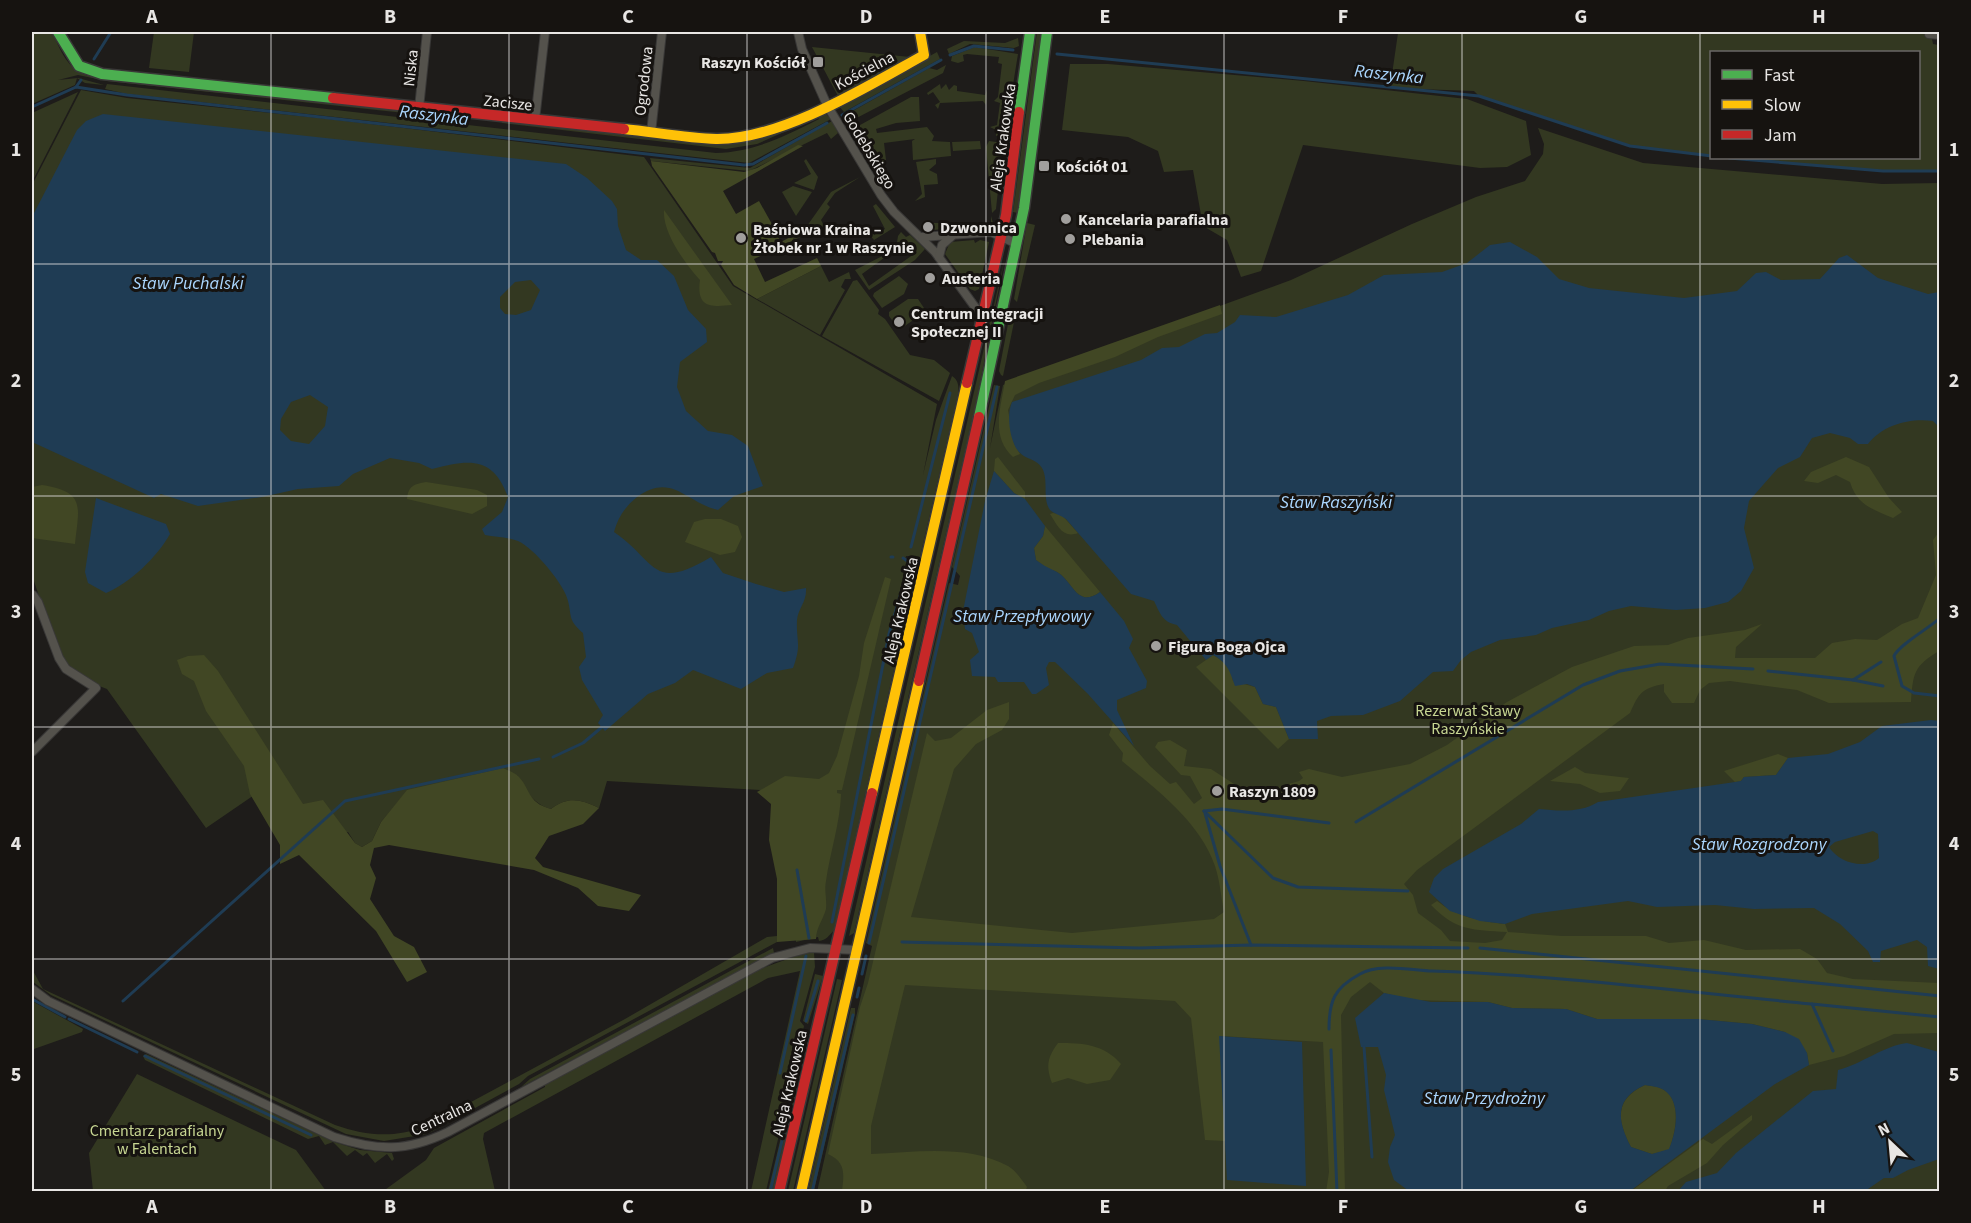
<svg xmlns="http://www.w3.org/2000/svg" width="1971" height="1223" font-family="'Source Sans 3',sans-serif">
	<rect width="100%" height="100%" fill="#1e1c1a"/>
	<g fill="#333821" fill-rule="evenodd">
		<path d="M32 32H52C61 51 67 69 88 76L433 114 432 116 107 81 78 75 58 80 78 78 104 85 85 83 77 78 75 85 32 104Z"/>
		<polygon points="154,32 194,32 189,72 149,68"/>
		<polygon points="1037,32 1042,32 1018,213 1013,212"/>
		<polygon points="1391,32 1928,32 1928,38 1932,39 1933,44 1939,45 1939,171 1887,171 1730,158 1918,158 1918,52 1712,52 1711,156 1630,146 1479,96 1474,91 1390,88 1398,33"/>
		<polygon points="1018,38 1019,46 1014,48 970,44 949,54 947,49 964,41 1005,43"/>
		<polygon points="812,47 910,57 838,96"/>
		<polygon points="975,47 1018,54 1005,134 996,136 996,130 990,127 997,125 1000,103 994,101 998,97 1002,64 998,63 999,57 967,54 963,55 964,61 958,63 951,61 952,56"/>
		<polygon points="937,52 940,59 844,112 839,106"/>
		<polygon points="1070,64 1108,64 1304,81 1467,99 1526,121 1531,155 1507,167 1480,168 1303,145 1261,271 1241,277 1227,240 1203,226 1193,170 1164,172 1158,151 1128,137 1062,130"/>
		<polygon points="946,65 943,73 847,123 842,117 929,68 937,70"/>
		<path d="M107 84 716 153C755 152 785 136 819 119L818 116 809 119 825 113 831 119 749 163 127 94 105 89Z"/>
		<polygon points="940,84 941,89 946,84 949,90 954,85 957,86 957,91 985,95 987,90 986,105 983,101 940,103 938,109 935,105 940,102 933,92 928,95 927,93"/>
		<path d="M81 90 127 98 329 119 644 157 733 286 937 404 923 475 936 420 952 376C960 381 959 390 957 399L919 561 912 563 909 556H906L905 560 912 567 915 578 834 930C829 936 826 940 819 941L818 937 796 942 781 806 760 790 607 781 599 808C580 799 568 796 551 809 533 804 526 791 517 775L402 797 381 822 372 841 362 847 355 843 348 832 306 843 269 785 206 828 107 689 71 675 61 663 32 575V185Z"/>
		<polygon points="78,92 32,182 32,113"/>
		<polygon points="911,97 919,97 920,121 896,123 876,129 877,133 927,127 934,136 932,141 950,142 951,156 913,160 912,141 915,139 884,143 886,160 874,167 851,130"/>
		<polygon points="805,120 800,125 757,144 726,149 502,123 502,121 719,144 757,138"/>
		<polygon points="832,121 838,133 831,139 827,133 749,171 651,161 650,158 750,168"/>
		<polygon points="1538,128 1643,163 1882,184 1939,183 1939,1191 817,1192 872,946 866,943 949,583 958,585 960,576 952,567 994,385 1000,386 990,448 1003,385 1291,280 1412,224 1476,197 1525,181 1543,154 1544,144"/>
		<polygon points="980,141 981,149 953,151 952,142"/>
		<polygon points="989,141 1003,143 996,209 992,213 986,147"/>
		<polygon points="806,159 818,177 814,190 794,183 811,174 804,161"/>
		<polygon points="936,159 936,164 929,170 937,174 938,184 924,185 925,197 915,201 922,194 916,162"/>
		<polygon points="860,177 835,193 827,204 830,207 821,220 824,226 794,240 792,236 807,226 831,192"/>
		<polygon points="793,186 812,192 796,216 782,192"/>
		<polygon points="876,204 895,227 874,240 863,227 867,225 874,235 885,229 873,206"/>
		<polygon points="991,216 993,223 989,226 932,230 931,223 991,223"/>
		<polygon points="1027,223 1035,225 1017,302 1014,299"/>
		<path d="M901 232 906 237 910 235 925 249 915 260 869 290 855 270 896 249 898 236ZM906 242 914 254 869 286 862 274Z"/>
		<polygon points="974,240 975,243 980,240 989,242 979,289 975,291 970,289 945,254 950,242"/>
		<polygon points="1005,257 976,403 854,933 849,936"/>
		<polygon points="821,266 829,282 849,272 851,279 845,279 841,287 845,290 820,335 757,299"/>
		<polygon points="899,276 908,284 904,294 882,308 873,296 874,293"/>
		<polygon points="857,280 879,310 878,314 885,319 910,355 934,360 950,373 939,401 822,336 853,281"/>
		<polygon points="908,299 918,299 926,311 902,328 898,328 889,316 889,312"/>
		<polygon points="1014,322 1003,376 1001,375 999,371 1008,324"/>
		<polygon points="777,936 777,942 528,1076 519,1084 431,1132 429,1126 432,1123 625,1019 767,937"/>
		<polygon points="773,948 774,953 521,1087 530,1079"/>
		<polygon points="804,953 814,953 815,967 800,1021 804,1026 801,1040 798,1039 797,1043 800,1044 766,1191 751,1191 800,971 768,978 484,1133 483,1139 495,1191 382,1192 426,1160 434,1148 545,1087 545,1085 752,972"/>
		<path d="M32 969 43 989 335 1125C366 1136 394 1138 424 1127L427 1134 384 1141 346 1134 51 995 33 982Z"/>
		<polygon points="815,974 823,976 808,1024 803,1021"/>
		<polygon points="837,979 842,980 793,1191 788,1191"/>
		<polygon points="32,1001 83,1029 82,1032 34,1049 32,1039"/>
		<polygon points="851,1008 855,1008 855,1014 816,1182 814,1191 808,1191"/>
		<polygon points="146,1054 334,1142 360,1150 392,1153 394,1159 392,1161 387,1154 375,1163 367,1153 363,1156 355,1150 347,1156 333,1142 325,1145 319,1136 308,1139 145,1060 143,1056"/>
		<polygon points="799,1062 797,1089 773,1191 768,1191"/>
		<polygon points="137,1074 296,1150 326,1191 93,1191 89,1153"/>
	</g>
	<g fill="#414724">
		<polygon points="798,145 803,146 723,191 736,214 759,201 773,226 769,228 776,233 781,242 792,236 794,240 754,259 765,282 817,258 821,266 757,299 734,285 721,265 723,261 718,261 715,253 712,252 652,166 651,161 744,172 757,168"/>
		<path d="M664 210 732 305C711 307 696 308 700 280 686 265 662 232 664 210Z"/>
		<path d="M1220 305 1222 314 1158 337 1115 357 1039 383 1015 395 1008 410 1014 443 1020 454 1013 457C990 436 1001 407 1005 381Z"/>
		<polygon points="998,457 1025,492 1025,499 1014,493 994,471 995,459"/>
		<path d="M1846 457 1869 467 1889 498 1902 512 1893 518C1872 509 1857 505 1850 482L1836 475 1818 483 1804 481 1811 472Z"/>
		<path d="M426 482 477 490 487 495V506L472 514 407 499C408 486 414 484 426 482Z"/>
		<path d="M42 485C86 492 79 506 75 544L32 538V487Z"/>
		<path d="M1053 513 1061 514 1078 533C1063 539 1057 525 1050 514Z"/>
		<polygon points="705,519 721,519 738,526 742,537 735,552 720,555 685,542 694,522"/>
		<path d="M1045 526 1100 592C1077 609 1073 581 1057 572 1049 569 1043 566 1036 560L1034 548 1043 536Z"/>
		<path d="M1939 532V651C1914 666 1913 673 1911 702L1829 703 1797 690 1730 681 1709 683 1700 690 1694 703H1672L1664 692V684C1642 688 1639 693 1630 713L1417 870 1404 884 1413 895 1418 913 1441 930 1450 941 1485 943 1502 940 1507 932C1473 930 1456 931 1431 905L1437 901C1457 917 1480 921 1505 924L1508 932 1562 936H1646L1669 943 1704 940 1746 950 1800 949 1817 959 1827 973 1853 979 1939 983V1033L1894 1034 1844 1056 1809 1065 1807 1053 1785 1032 1752 1024 1698 1019H1597L1566 1009 1512 1008 1488 1002 1412 1000 1384 993 1370 982 1351 997 1341 1015 1345 1191 1326 1192 1329 1172 1323 1042 1220 1036 1225 1141 1205 1140 1191 1018 1175 1001 905 985 871 1126V1154C916 1152 968 1144 1008 1166 1015 1170 1022 1180 1027 1187L1025 1192 842 1191C844 1174 846 1162 828 1154L860 1007 868 983 927 733 935 741 951 738 987 710 1009 702V719L1002 730 976 744 954 769 911 917 1072 933 1214 919 1224 912C1221 897 1220 881 1215 866 1200 822 1157 790 1122 761L1123 753 1109 735 1113 723 1150 766 1170 784 1176 782 1194 804 1202 798 1190 776 1181 775 1155 747 1158 742 1170 740 1187 750 1184 766 1211 769 1248 793 1262 792 1299 781 1303 778 1299 772 1309 769 1342 777 1410 764 1447 745 1507 702 1572 667 1634 646 1668 645 1688 638 1745 630 1762 624 1736 647 1735 658H1815L1832 643 1855 639 1877 640 1902 624 1918 618 1936 575 1933 540Z"/>
		<path d="M885 577 891 579 842 790H837V793L841 794C840 824 830 852 826 881 824 890 827 899 826 909 823 920 816 928 816 939L777 942V879L769 840 771 804 757 792 785 776 819 779 829 773 837 756 859 676 864 643Z"/>
		<path d="M204 655 218 671 303 804 323 800 355 843 362 847 372 841 381 822 407 790 503 768C507 770 513 772 517 775 531 788 526 802 551 809 568 796 580 799 599 808L583 824 549 836 535 858 543 867 641 895 629 911 598 906 578 888 534 870 389 845 374 848 370 865 376 878 370 899 394 936 414 947 427 972 407 982 376 931 299 855 280 864V845L250 794 244 766 206 711 194 681 182 674 177 660 188 656Z"/>
		<path d="M1213 655C1224 661 1232 669 1233 681L1255 687 1263 704 1276 707 1289 739 1278 749 1196 667Z"/>
		<polygon points="1778,754 1788,758 1776,775 1744,777 1741,781 1735,782 1724,771"/>
		<polygon points="1575,767 1585,773 1629,778 1620,791 1600,793 1580,784 1550,781"/>
		<path d="M1058 1043C1082 1043 1104 1044 1121 1064L1110 1080 1087 1084 1068 1078 1052 1083C1046 1066 1047 1058 1058 1043Z"/>
		<path d="M1645 1085C1651 1086 1659 1086 1664 1090 1682 1101 1676 1133 1669 1150L1652 1154 1631 1147C1617 1120 1614 1100 1645 1085Z"/>
		<polygon points="1752,1115 1752,1120 1723,1145 1707,1163 1668,1186 1665,1191 1630,1192 1703,1139 1712,1144"/>
	</g>
	<g fill="#1f3c54" fill-rule="evenodd">
		<path d="M103 114 566 164 587 178 612 201 617 209 618 226 626 250 641 260H657L674 276 688 310 706 329 707 342 680 362 677 387 686 411 708 431 732 435 748 446 763 486 734 496 718 510C685 502 672 472 637 497 625 507 618 517 614 532 657 561 651 593 711 557L723 573 756 584 784 592 806 588C807 602 798 608 797 620 796 642 802 644 793 668L767 673 741 689 693 670 675 683 648 694 605 731 598 723 603 715 582 680 579 667 586 657 583 633C568 620 572 617 568 601 565 585 533 547 518 541 508 537 495 537 485 535L482 529 502 512 508 497C493 456 470 459 432 469L419 463 390 458 353 474 339 486 298 489 262 497 198 506 161 494 154 498 32 442V217L77 130 86 121ZM531 280 540 290 531 310 516 315 505 314 500 308V297L515 282ZM310 395 328 407 325 426 309 444 291 441 280 430 281 419 291 402Z"/>
		<path d="M1510 242 1537 257 1559 279 1589 288 1684 298 1737 291 1756 273 1766 272 1781 280 1820 279 1839 258 1847 255 1878 278 1928 294 1939 292V427L1933 421C1909 418 1883 425 1868 444H1858L1850 438 1830 433 1812 438 1800 457 1778 468 1763 485 1749 501 1744 528 1754 568 1741 591 1728 602 1705 608 1676 610 1631 606 1609 611 1589 620 1552 628 1536 635 1500 640 1471 652 1461 660 1453 671 1433 672 1400 701 1363 715 1331 716 1317 721 1318 739H1289L1276 707 1263 704 1255 687 1247 684 1235 686C1230 672 1228 663 1213 655L1206 660 1177 625C1162 622 1160 613 1154 601L1131 594 1066 519C1061 515 1054 514 1050 510 1042 499 1049 480 1042 468 1036 458 1026 460 1019 452 1010 442 1006 415 1012 402L1141 360 1162 348 1179 347 1205 334 1217 333 1235 322 1240 315 1276 317 1348 295 1384 275 1442 272 1467 263 1490 245Z"/>
		<path d="M994 471 1014 493 1025 499 1045 526 1043 536 1034 548 1036 560C1044 566 1049 568 1057 572 1073 581 1077 609 1100 592L1124 621 1133 639 1129 648 1147 681 1146 688 1117 700V710L1134 746 1088 694 1055 662H1049L1046 668 1049 685 1036 694H1032L1024 682H998L995 677 972 676 970 660 979 652 972 633 965 629 963 611 985 501Z"/>
		<path d="M96 498 166 524 170 534C157 557 130 583 106 593L88 583 85 572Z"/>
		<path d="M1931 720 1940 721V876L1937 901 1939 969 1928 966 1927 947 1917 940 1881 951 1880 962H1873L1868 951 1840 924 1814 908 1754 909 1715 905 1657 907 1628 901 1532 914 1505 924 1480 921 1450 911 1429 892 1434 878 1443 869 1521 824 1539 809C1559 811 1580 813 1598 802L1735 782 1741 781 1744 777 1776 775 1788 758 1828 754 1860 742 1882 726ZM1873 831 1878 834 1879 858C1865 870 1839 863 1829 847L1835 842Z"/>
		<path d="M1384 993 1431 1002H1488L1512 1008 1566 1009 1597 1019H1698L1752 1024 1785 1032 1799 1039 1807 1053 1809 1065 1775 1084 1630 1191H1409L1394 1180 1388 1162 1390 1147 1395 1135 1384 1090 1386 1075 1378 1047H1361L1355 1018ZM1645 1085C1651 1086 1659 1087 1664 1090 1682 1102 1676 1133 1669 1149L1652 1154 1631 1147C1617 1120 1614 1099 1645 1085Z"/>
		<polygon points="1219,1036 1302,1042 1306,1186 1227,1180"/>
		<path d="M1907 1043 1939 1052V1159L1908 1170 1893 1178H1884L1865 1191H1678L1686 1182 1717 1173 1736 1153 1813 1091 1836 1089 1838 1070C1862 1064 1883 1046 1907 1043Z"/>
	</g>
	<g fill="none" stroke-linecap="round" stroke-linejoin="round">
		<g stroke="#1f3c54" stroke-width="3">
			<polyline points="1057,54 1479,96 1630,146 1712,156"/>
			<polyline points="950,55 974,46 1013,50"/>
			<polyline points="94,59 111,32"/>
			<polyline points="76,87 81,80"/>
			<polyline points="32,107 76,87 127,95 744,165 753,164 827,123"/>
			<polyline points="842,115 941,60"/>
			<polyline points="1729,158 1883,171 1940,171"/>
			<polyline points="911,547 950,393"/>
			<polyline points="891,557 893,557"/>
			<polyline points="903,558 916,567"/>
			<path d="M1940 618C1928 629 1900 644 1894 656L1902 686 1914 693 1940 696"/>
			<polyline points="1768,671 1853,680 1881,662"/>
			<polyline points="1853,680 1883,686"/>
			<polyline points="553,757 583,743 602,727"/>
			<polyline points="1204,811 1273,878 1298,887 1408,891"/>
			<polyline points="1204,811 1222,809 1329,823"/>
			<polyline points="1205,813 1220,866 1251,945"/>
			<polyline points="1356,822 1583,685 1620,671 1660,664 1753,669"/>
			<polyline points="797,870 809,938"/>
			<polyline points="832,922 889,634 910,562"/>
			<polyline points="902,942 1139,948 1251,945 1468,948"/>
			<polyline points="869,943 997,387"/>
			<polyline points="1480,948 1940,996"/>
			<polyline points="862,974 866,956"/>
			<polyline points="857,997 859,988"/>
			<polyline points="32,999 65,1017"/>
			<polyline points="123,1001 345,801 539,759"/>
			<polyline points="69,1019 137,1052"/>
			<polyline points="806,1021 818,981"/>
			<path d="M1329 1029C1329 1001 1334 988 1360 974 1378 963 1411 970 1432 971 1558 975 1686 992 1812 1004"/>
			<polyline points="1364,1047 1372,1157"/>
			<polyline points="1331,1050 1337,1192"/>
			<polyline points="1833,1051 1812,1004 1940,1017"/>
			<polyline points="145,1056 311,1135"/>
			<polyline points="780,1073 806,956"/>
			<polyline points="770,1192 796,1081"/>
			<polyline points="812,1192 853,1015"/>
		</g>
		<g stroke="#393837" stroke-width="10">
			<g id="street">
				<polyline points="798,32 802,49 827,105 881,195 894,212 935,252 983,318"/>
				<polyline points="1929,34 1940,35"/>
				<polyline points="419,108 427,32"/>
				<polyline points="535,120 545,32"/>
				<polyline points="651,133 662,32"/>
				<polyline points="922,237 991,232 1017,244"/>
				<polyline points="939,257 942,245 952,236"/>
				<polyline points="32,752 96,688 66,669 59,658 38,602 33,595"/>
				<path d="M32 989 48 1001 334 1137C378 1151 406 1152 448 1132L772 958 810 948 857 950"/>
			</g>
		</g>
		<g stroke="#393837" stroke-width="13">
			<g id="fast">
				<polyline points="58,32 79,66 102,74 333,98"/>
				<polyline points="1019,112 1030,32"/>
				<polyline points="979,417 1024,208 1047,32"/>
			</g>
		</g>
		<g stroke="#393837" stroke-width="13">
			<g id="slow">
				<path d="M624 129C654 132 686 138 716 139 781 140 868 86 924 55L920 32"/>
				<polyline points="872,793 967,383"/>
				<polyline points="801,1192 919,681"/>
			</g>
		</g>
		<g stroke="#393837" stroke-width="13">
			<g id="jam">
				<polyline points="333,98 624,129"/>
				<polyline points="967,383 1006,215 1019,112"/>
				<polyline points="919,681 979,417"/>
				<polyline points="779,1192 872,793"/>
			</g>
		</g>
		<use href="#street" stroke="#54524c" stroke-width="8"/>
		<use href="#fast" stroke="#4caf50" stroke-width="10"/>
		<use href="#slow" stroke="#ffc107" stroke-width="10"/>
		<use href="#jam" stroke="#c62828" stroke-width="10"/>
	</g>
	<path fill="none" stroke="#e8e6e4" stroke-width="1.5" stroke-opacity="0.55" d="M271 32V1192M509 32V1192M747 32V1192M986 32V1192M1224 32V1192M1462 32V1192M1700 32V1192M32 264H1940M32 496H1940M32 727H1940M32 959H1940"/>
	<g fill="#a19f9d" stroke="#161310" stroke-width="2">
		<rect x="812" y="56" width="12" height="12" rx="3"/>
		<rect x="1038" y="160" width="12" height="12" rx="3"/>
		<circle cx="1066" cy="219" r="6"/>
		<circle cx="928" cy="227" r="6"/>
		<circle cx="741" cy="238" r="6"/>
		<circle cx="1070" cy="239" r="6"/>
		<circle cx="930" cy="278" r="6"/>
		<circle cx="899" cy="322" r="6"/>
		<circle cx="1156" cy="646" r="6"/>
		<circle cx="1217" cy="791" r="6"/>
	</g>
	<g text-anchor="middle" stroke-width="6" stroke-linejoin="round" paint-order="stroke">
		<g font-size="16" font-weight="bold" fill="#e8e6e4" stroke="#161310" text-anchor="start">
			<text x="806" y="68" text-anchor="end">Raszyn Kościół</text>
			<text x="1056" y="172">Kościół 01</text>
			<text x="1078" y="225">Kancelaria parafialna</text>
			<text x="940" y="233">Dzwonnica</text>
			<text x="753" y="235">Baśniowa Kraina –<tspan x="753" dy="18">Żłobek nr 1 w Raszynie</tspan></text>
			<text x="1082" y="245">Plebania</text>
			<text x="942" y="284">Austeria</text>
			<text x="911" y="319">Centrum Integracji<tspan x="911" dy="18">Społecznej II</tspan></text>
			<text x="1168" y="652">Figura Boga Ojca</text>
			<text x="1229" y="797">Raszyn 1809</text>
		</g>
		<g font-size="16" fill="#e8e6e4" stroke="#161310">
			<text transform="translate(410 68) rotate(-84)" y="6">Niska</text>
			<text transform="translate(864 70) rotate(-28)" y="6">Kościelna</text>
			<text transform="translate(643 81) rotate(-84)" y="6">Ogrodowa</text>
			<text transform="translate(508 102) rotate(6)" y="6">Zacisze</text>
			<text transform="translate(1002 137) rotate(-82)" y="6">Aleja Krakowska</text>
			<text transform="translate(870 150) rotate(59)" y="6">Godebskiego</text>
			<text transform="translate(900 610) rotate(-77)" y="6">Aleja Krakowska</text>
			<text transform="translate(789 1083) rotate(-77)" y="6">Aleja Krakowska</text>
			<text transform="translate(441 1117) rotate(-25)" y="6">Centralna</text>
		</g>
		<g font-size="16" fill="#c7d692" stroke="#161310">
			<text x="1468" y="716">Rezerwat Stawy<tspan x="1468" dy="18">Raszyńskie</tspan></text>
			<text x="157" y="1136">Cmentarz parafialny<tspan x="157" dy="18">w Falentach</tspan></text>
		</g>
		<g font-size="18" font-style="italic" fill="#aad6fe" stroke="#161310">
			<text transform="translate(1389 74) rotate(6)" y="6">Raszynka</text>
			<text transform="translate(434 115) rotate(7)" y="6">Raszynka</text>
			<text x="188" y="289">Staw Puchalski</text>
			<text x="1336" y="508">Staw Raszyński</text>
			<text x="1022" y="622">Staw Przepływowy</text>
			<text x="1759" y="850">Staw Rozgrodzony</text>
			<text x="1484" y="1104">Staw Przydrożny</text>
		</g>
	</g>
	<rect width="1971" height="1223" fill="none" stroke="#161310" stroke-width="66"/>
	<rect x="1710" y="51" width="210" height="108" fill="#161310" stroke="#6a6765" stroke-width="1.5"/>
	<rect x="1722" y="70" width="30" height="9" fill="#4caf50" stroke="#6a6765" stroke-width="1.5"/>
	<text x="1764" y="81" font-size="18" fill="#e8e6e4">Fast</text>
	<rect x="1722" y="100" width="30" height="9" fill="#ffc107" stroke="#6a6765" stroke-width="1.5"/>
	<text x="1764" y="111" font-size="18" fill="#e8e6e4">Slow</text>
	<rect x="1722" y="130" width="30" height="9" fill="#c62828" stroke="#6a6765" stroke-width="1.5"/>
	<text x="1764" y="141" font-size="18" fill="#e8e6e4">Jam</text>
	<g transform="translate(1890 1142) rotate(334)" stroke="#161310" stroke-width="4.5" paint-order="stroke">
	<path d="M0-4.5L10 22L0 15L-10 22Z" fill="#e8e6e4"/>
	<text y="-9" font-size="16" font-weight="bold" text-anchor="middle" fill="#e8e6e4">N</text>
	</g>
	<rect x="33" y="33" width="1905" height="1157" fill="none" stroke="#e8e6e4" stroke-width="2"/>
	<g font-size="20" text-anchor="middle" font-weight="bold" fill="#e8e6e4">
		<text x="152" y="23">A</text>
		<text x="390" y="23">B</text>
		<text x="628" y="23">C</text>
		<text x="866" y="23">D</text>
		<text x="1105" y="23">E</text>
		<text x="1343" y="23">F</text>
		<text x="1581" y="23">G</text>
		<text x="1819" y="23">H</text>
		<text x="16" y="156">1</text>
		<text x="1954" y="156">1</text>
		<text x="16" y="387">2</text>
		<text x="1954" y="387">2</text>
		<text x="16" y="618">3</text>
		<text x="1954" y="618">3</text>
		<text x="16" y="850">4</text>
		<text x="1954" y="850">4</text>
		<text x="16" y="1081">5</text>
		<text x="1954" y="1081">5</text>
		<text x="152" y="1213">A</text>
		<text x="390" y="1213">B</text>
		<text x="628" y="1213">C</text>
		<text x="866" y="1213">D</text>
		<text x="1105" y="1213">E</text>
		<text x="1343" y="1213">F</text>
		<text x="1581" y="1213">G</text>
		<text x="1819" y="1213">H</text>
	</g>
</svg>
